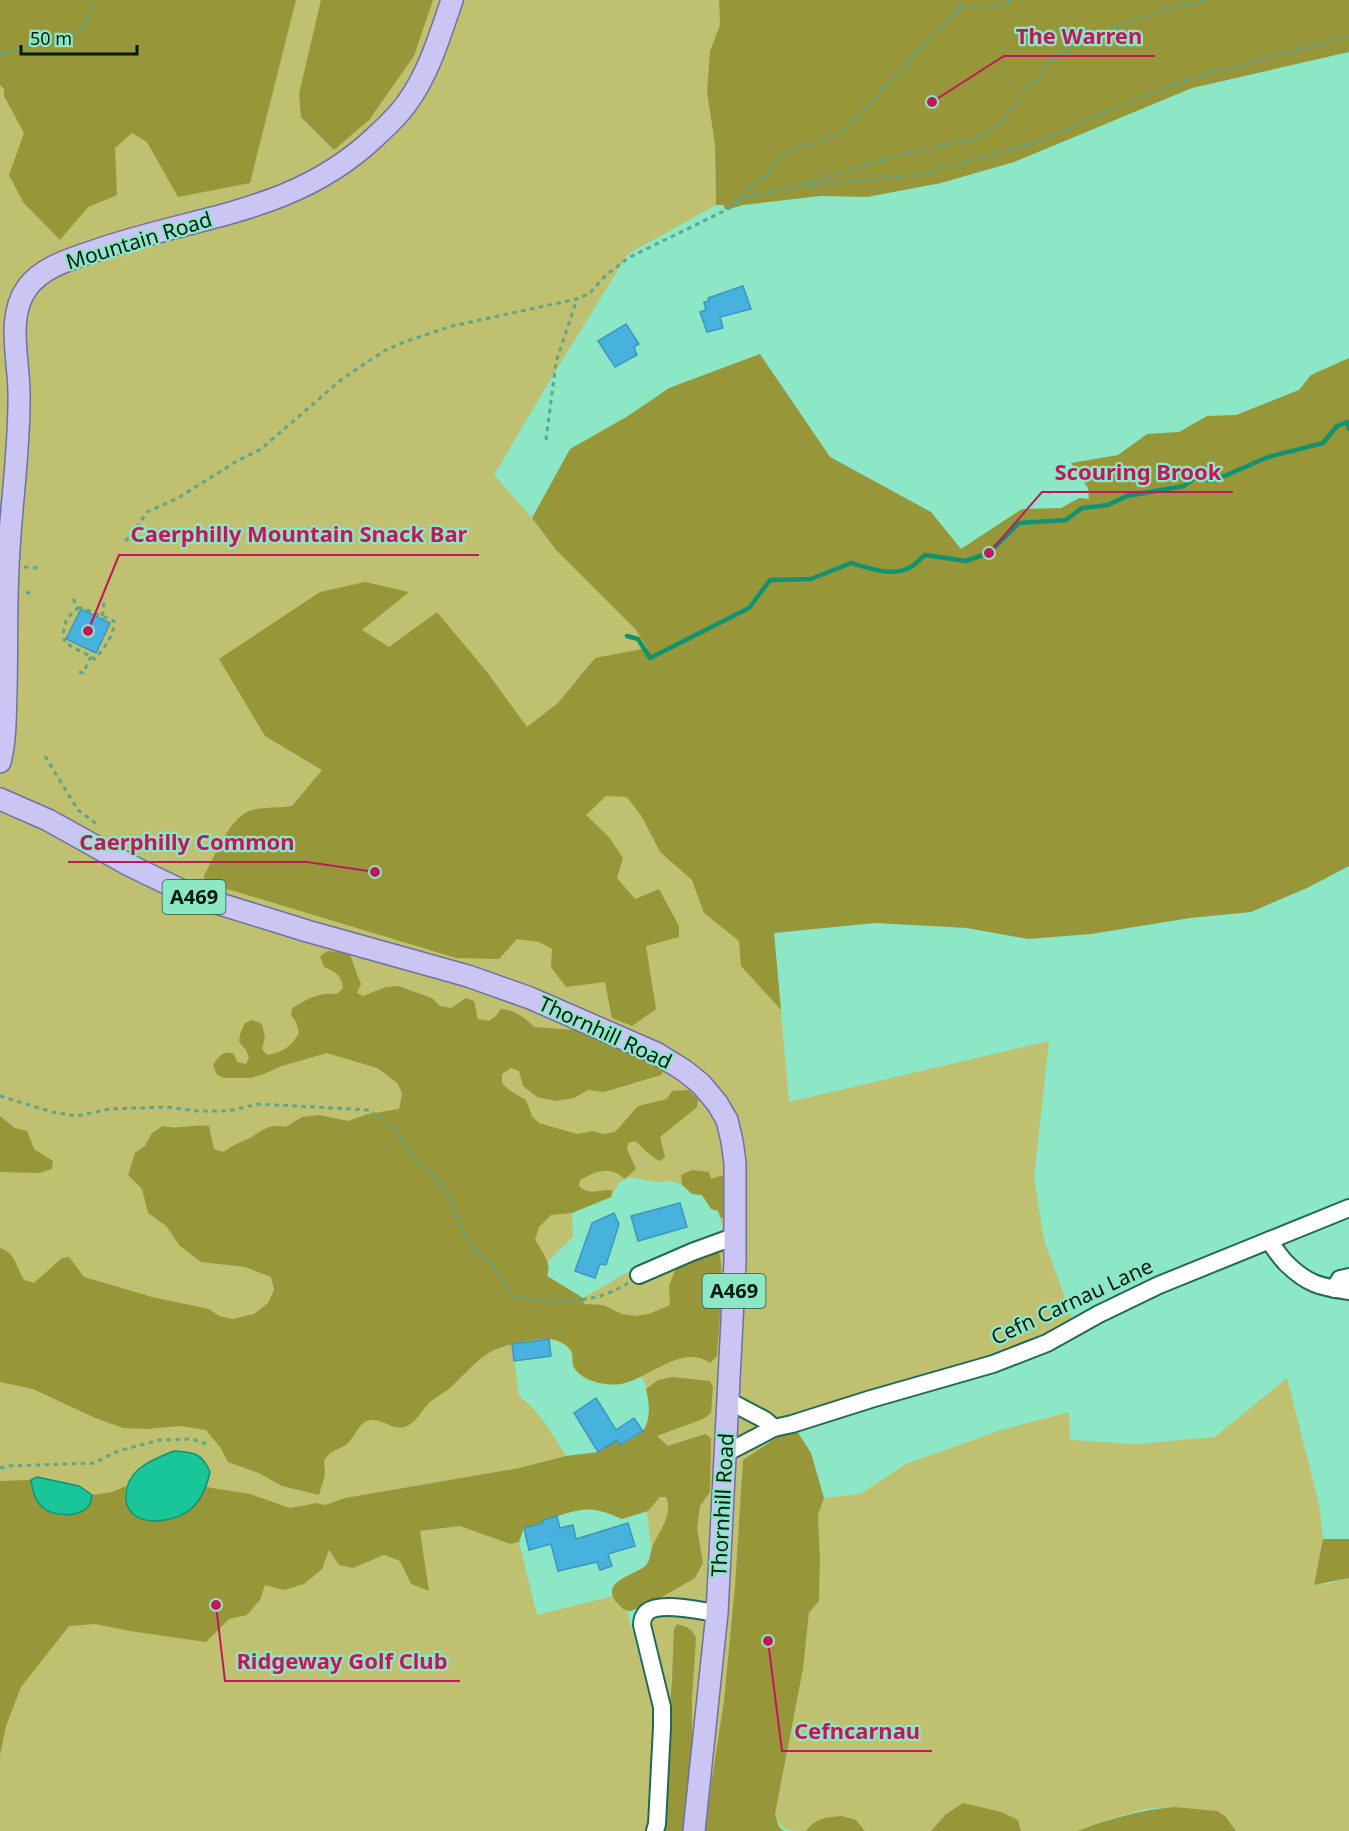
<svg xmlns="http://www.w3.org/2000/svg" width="1349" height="1831" font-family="'Noto Sans',sans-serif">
	<rect width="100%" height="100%" fill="#8be7c6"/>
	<g fill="#c0c170" fill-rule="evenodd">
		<path d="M0 0H719L720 25 710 51 707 92 715 145 716 205 628 254 553 375 494 475 532 518 556 550 636 630 689 712 774 933 789 1102 1049 1041 1034 1178 1044 1240 1072 1318 1039 1340 962 1366 895 1383 789 1414 796 1505 780 1770 699 1794 672 1668 670 1703 664 1677 659 1672 652 1636 651 1622 655 1616H663L661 1607 655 1601 656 1583C651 1536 640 1482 643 1434 643 1429 645 1426 647 1421 651 1407 649 1389 641 1376 635 1379 629 1382 623 1384 609 1387 580 1382 573 1366 570 1358 574 1352 566 1345 551 1334 528 1342 512 1344L519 1396C541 1413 551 1431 566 1456L519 1468 345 1498 325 1505 353 1568 384 1555 400 1561 411 1584 428 1591 420 1531 460 1526 510 1544 519 1542 537 1615 613 1596 618 1605 627 1611 654 1711 656 1741 649 1823 645 1831H0ZM628 1177 658 1182 672 1181 682 1185 692 1194 702 1195 711 1209 718 1211 723 1228 721 1231 684 1245 644 1263 583 1298 547 1276 549 1269 548 1261 573 1237 572 1213 611 1197 619 1183Z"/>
		<path d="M1287 1378 1319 1504 1323 1539 1314 1585 1327 1584 1349 1578V1831H1236L1225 1816 1174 1807 1146 1809 1113 1818 1077 1831H1021L1018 1820 945 1815 931 1831H865L856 1820 812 1824 806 1831C786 1831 782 1831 775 1814L803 1669 809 1613 819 1601 820 1559 818 1515 824 1498 860 1494 906 1464 1001 1430 1069 1412 1070 1440 1137 1444 1215 1437Z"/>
	</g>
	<g fill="#979639">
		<polygon points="0,0 296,0 250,183 178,197 147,142 132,133 115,148 117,195 88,207 60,240 23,202 9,175 24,133 4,96 4,89 0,85"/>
		<polygon points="321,0 433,0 414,56 369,120 334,150 301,117 299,94"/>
		<polygon points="719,0 1349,0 1349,52 1192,88 1014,162 941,183 867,197 820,196 743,205 726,210 723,205 716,205 715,145 707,92 710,51 720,25"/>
		<path d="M760 354 830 457 931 512 961 549 1022 509 1061 508 1079 498 1089 499 1088 488 1071 463 1118 455 1147 434 1179 432 1207 416 1236 415 1299 390 1311 375 1349 358V866L1307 888 1251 912 1190 918 1091 934 1028 939 967 928 875 923 774 933 781 1010 741 966 739 941 704 913 692 880 660 852 642 817 627 797 606 796 586 815 609 837 623 858 617 878 635 899 659 889 679 926V937L646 946 656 1009 632 1026 612 1018 605 982 566 987 551 967 552 949 539 942 517 939 499 959 456 958 204 882V876C215 856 228 820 249 811 259 807 280 808 292 806L322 770 265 736 219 659 320 592 365 582 409 592 362 630 389 647 437 612 487 672 527 727 558 703 595 658 647 648 636 630 556 550 532 518 570 449 628 416 669 388Z"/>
		<path d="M328 951 349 953C354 963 356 973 361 984L357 993 363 996 386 987 398 986 432 998 440 1006 451 1008 466 998 474 1001 478 1019 489 1021 496 1016 501 1009C513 1009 526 1018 534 1027L576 1030 605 1041 664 1070 661 1075 604 1092 588 1090 574 1098 555 1101 537 1097 523 1086 519 1071 511 1068 502 1074V1083L509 1090 526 1100 532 1116 539 1123 577 1134 593 1131 603 1134 615 1132 638 1106 667 1099 672 1091 689 1090 698 1099 697 1107 660 1137 665 1157 660 1161C650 1157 643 1147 635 1141L628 1143 627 1149 636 1169 625 1179C610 1165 596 1171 580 1180L579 1186C589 1196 599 1189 612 1190L611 1197 572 1213 551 1215 539 1227 535 1239C541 1252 552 1261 547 1276L583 1298 584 1304 603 1305 622 1314 635 1316 649 1314 670 1305 669 1286 677 1266 718 1251C726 1263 718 1337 717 1356L710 1363C682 1343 647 1380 621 1384 607 1386 584 1382 575 1369 571 1364 574 1358 572 1352 568 1345 557 1339 549 1339 531 1338 502 1345 487 1354 474 1363 462 1377 450 1388 443 1394 434 1398 428 1404 423 1409 419 1417 413 1422 396 1436 387 1419 371 1420 358 1422 357 1434 349 1442 341 1450 334 1447 324 1460L325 1475 319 1495 282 1486 259 1473 228 1462 220 1447 206 1430 181 1426 147 1429 123 1428 93 1417 33 1389 0 1382V1248C16 1253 16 1267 24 1280L34 1283 62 1258 69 1257 84 1277 152 1297 209 1309 219 1316 233 1319 254 1314 268 1303 274 1290 271 1277 245 1267 201 1262 180 1246 166 1226 148 1213 142 1189 128 1175 135 1153 145 1146 152 1133 163 1126C179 1130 193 1124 209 1126L214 1149 224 1152C231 1146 237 1144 245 1140 262 1133 265 1123 286 1127L302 1117 319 1115 348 1121 368 1114 399 1109 402 1094 398 1084 387 1075 377 1068 327 1053 282 1066 264 1074 251 1078H224L217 1075 213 1065C219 1056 223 1050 234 1054L237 1062 246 1064 249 1058 246 1050 239 1042 240 1034 245 1023 252 1020 262 1024 265 1037 262 1049 267 1055C283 1052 292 1047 299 1032L296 1022 291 1015 292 1008C307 999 319 992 337 994L343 988C341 975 336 972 324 967L320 956Z"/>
		<polygon points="0,1116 15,1128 27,1131 34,1149 53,1161 52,1169 39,1173 0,1172"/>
		<polygon points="692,1170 709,1172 711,1179 720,1176 727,1177 727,1217 721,1218 718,1211 711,1209 702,1195 692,1194 682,1185 681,1175"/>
		<path d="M672 1377 710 1381 713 1387 711 1413 703 1419 657 1436 668 1446 705 1434 711 1438 710 1492 700 1506 697 1528 703 1563 695 1578 655 1601 631 1611C626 1611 623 1609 619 1605 595 1581 638 1575 646 1565 650 1561 650 1553 652 1548 658 1531 674 1516 666 1497H660L648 1511 622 1519C586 1502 578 1511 543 1520V1523L524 1528 519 1542 510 1544 460 1526 420 1531 429 1591 411 1584 400 1561 384 1555 353 1568 339 1565 329 1550 322 1569 304 1584 284 1590 265 1585 260 1600 247 1615 229 1619 206 1642 130 1631 95 1624 69 1626 21 1687 6 1726 0 1755V1481L31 1480 33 1493 91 1502 92 1495 112 1492 126 1486 125 1502 202 1496 206 1487 250 1494 290 1508 317 1503 325 1505 345 1498 519 1468 566 1456 598 1452 617 1440 621 1445C627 1441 637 1437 642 1432 652 1421 649 1401 646 1389L658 1380Z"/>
		<polygon points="790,1429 797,1431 811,1453 824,1498 818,1515 820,1559 819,1601 809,1613 803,1669 775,1814 779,1827 784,1831 704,1831 724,1701 735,1586 743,1460"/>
		<polygon points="1323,1539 1349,1539 1349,1578 1314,1585"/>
		<path d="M677 1624C687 1627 692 1628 696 1638L692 1699V1781L687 1831H655L662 1727 670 1703 672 1679 674 1629Z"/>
		<polygon points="963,1803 1001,1812 1018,1820 1021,1831 931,1831 945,1815"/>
		<path d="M1174 1807 1217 1811 1225 1816 1236 1831H1077C1109 1819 1140 1810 1174 1807Z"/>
		<path d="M842 1816 856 1820 865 1831H806C815 1818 827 1817 842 1816Z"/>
	</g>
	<g fill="#18c69a" stroke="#119371" stroke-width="1.5">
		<path d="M174 1451C194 1452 202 1453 210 1472 207 1486 202 1499 191 1509 178 1520 149 1526 134 1515 128 1510 125 1502 126 1495 127 1469 153 1459 174 1451Z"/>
		<path d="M37 1477 79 1486 92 1495C91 1499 91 1505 87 1508 76 1518 52 1516 42 1507 34 1500 33 1490 31 1480Z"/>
	</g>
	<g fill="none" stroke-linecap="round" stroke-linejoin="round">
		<path stroke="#119371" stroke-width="4.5" d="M627 636 638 639 650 658 749 608 770 580 811 579 851 563C870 568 890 577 909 568 915 565 920 559 925 555L966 561 989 553 1019 523 1066 520 1082 508 1108 505 1127 496 1184 486 1195 478 1213 481 1268 457 1323 443 1337 426 1347 422 1349 429"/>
	</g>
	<g fill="#48b2de" stroke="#3d97bc" stroke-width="1.5">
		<polygon points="743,286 751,309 720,317 723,328 707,332 700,312 706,310 704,302 709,301 708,298"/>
		<polygon points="626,324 639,344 634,347 637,355 615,367 598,341"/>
		<polygon points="81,609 110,623 96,653 66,639"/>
		<polygon points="680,1203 687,1227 638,1241 631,1216"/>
		<polygon points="614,1213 619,1224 606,1265 600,1264 595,1278 575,1271 592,1223"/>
		<polygon points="549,1339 551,1356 514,1361 512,1344"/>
		<polygon points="596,1398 616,1430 634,1418 643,1431 620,1445 617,1440 598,1452 574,1413"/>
		<polygon points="557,1516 560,1528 573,1525 576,1539 628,1523 635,1546 608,1554 612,1566 600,1570 597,1562 558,1571 551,1544 529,1550 524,1528 543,1523 543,1520"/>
	</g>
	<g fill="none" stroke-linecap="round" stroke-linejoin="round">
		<g stroke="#216a54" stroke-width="20">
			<g id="minor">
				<path d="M1270 1240C1274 1250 1279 1255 1286 1263 1307 1284 1320 1287 1349 1291"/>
				<polyline points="639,1275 692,1252 736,1236"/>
				<polyline points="1334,1289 1340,1279 1349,1277"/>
				<polyline points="729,1401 765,1420 774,1428"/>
				<polyline points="726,1453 774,1428 792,1424 871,1399 993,1364 1047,1343 1099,1314 1159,1285 1349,1208"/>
				<path d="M655 1831 657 1824 662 1727V1707L642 1625C642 1620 643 1616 647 1612 660 1601 700 1611 717 1613"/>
			</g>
		</g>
		<g stroke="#6d71a0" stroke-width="24">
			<g id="major">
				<path d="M0 762C6 739 5 715 6 691 7 650 6 609 8 568 10 510 20 451 19 393 19 360 6 317 27 288 43 265 78 257 103 248 201 215 296 212 375 137 386 127 398 116 407 103 429 73 440 35 452 0"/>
				<polyline points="0,799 48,820 129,865 191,895 307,931 468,976 530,998 656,1053 685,1071 701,1084 717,1103 727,1120 732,1141 735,1163 735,1262 717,1613 694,1831"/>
			</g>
		</g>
		<g stroke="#5ea58b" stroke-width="3" stroke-dasharray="4.5 4.5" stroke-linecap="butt">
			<polyline points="960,7 960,0"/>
			<path d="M0 54C13 50 75 35 81 29 88 22 92 9 95 0"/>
			<polyline points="802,184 899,155 977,138 1003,121 1026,90 1059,55 1098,34 1162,11 1207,0"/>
			<polyline points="735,203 761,180 788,151 840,135 960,7 995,6 1013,0"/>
			<polyline points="546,440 556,362 577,299"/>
			<polyline points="125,541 132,535 147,512 178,498 237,461 261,449 342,379 384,351 404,342 452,326 577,299 590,293 606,275 630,257 726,210 747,197 795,187 925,174 975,159 1035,143 1132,100 1197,77 1349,36"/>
			<polyline points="24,567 38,568"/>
			<polyline points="26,592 34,595"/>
			<polyline points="73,599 78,608"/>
			<path d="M78 608H83L114 621C115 635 103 649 95 659L65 643C61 627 65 618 78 608Z"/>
			<polyline points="102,616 105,598"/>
			<polyline points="79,672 83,673 91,657"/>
			<polyline points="45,756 78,810 98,825"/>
			<path d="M0 1096 52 1112 77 1116 109 1109 167 1107 197 1111H228L258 1104 369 1110 395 1129 414 1159 440 1181 452 1203 459 1224 472 1248 490 1261 512 1296C551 1303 593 1306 628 1283"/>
			<polyline points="0,1468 9,1466 94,1463 118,1451 160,1440 192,1439 207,1444"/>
		</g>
		<use href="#minor" stroke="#fff" stroke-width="16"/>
		<use href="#major" stroke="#cbc5f4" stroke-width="21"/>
	</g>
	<g text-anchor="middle" stroke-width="4.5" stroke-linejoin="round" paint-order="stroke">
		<g fill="#8be7c6" stroke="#2a5848" stroke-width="1.5">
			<rect x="162.5" y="880" width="63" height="34" rx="4.5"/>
			<rect x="702.5" y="1274" width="63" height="34" rx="4.5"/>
		</g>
		<g font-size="20" font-weight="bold" fill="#001b12">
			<text x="194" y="904">A469</text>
			<text x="734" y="1298">A469</text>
		</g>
		<g font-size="21" fill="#001b12" stroke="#8be7c6">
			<text transform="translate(139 241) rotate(-17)" y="7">Mountain Road</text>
			<text transform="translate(605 1033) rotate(25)" y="7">Thornhill Road</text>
			<text transform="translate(1072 1302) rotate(-25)" y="7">Cefn Carnau Lane</text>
			<text transform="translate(723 1505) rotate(-87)" y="7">Thornhill Road</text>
		</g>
	</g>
	<path fill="none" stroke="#c2185b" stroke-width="2" d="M932 102L1004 56H1155M989 553L1042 492H1233M88 631L119 555H479M375 872L307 862H68M216 1605L225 1681H460M768 1641L782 1751H932"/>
	<g fill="#c2185b" stroke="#8be7c6" stroke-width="2">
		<circle cx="932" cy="102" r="6"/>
		<circle cx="989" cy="553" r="6"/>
		<circle cx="88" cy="631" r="6"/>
		<circle cx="375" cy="872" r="6"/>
		<circle cx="216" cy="1605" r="6"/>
		<circle cx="768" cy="1641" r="6"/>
	</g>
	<g font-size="22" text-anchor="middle" font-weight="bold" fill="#c2185b" stroke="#8be7c6" stroke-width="4.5" stroke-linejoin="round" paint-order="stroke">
		<text x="1079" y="44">The Warren</text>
		<text x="1138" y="480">Scouring Brook</text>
		<text x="299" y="542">Caerphilly Mountain Snack Bar</text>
		<text x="187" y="850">Caerphilly Common</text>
		<text x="342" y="1669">Ridgeway Golf Club</text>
		<text x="857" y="1739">Cefncarnau</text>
	</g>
	<path d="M21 45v9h116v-9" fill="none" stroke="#001b12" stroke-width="3"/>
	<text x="30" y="45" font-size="18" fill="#001b12" stroke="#8be7c6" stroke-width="4.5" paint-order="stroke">50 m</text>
</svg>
